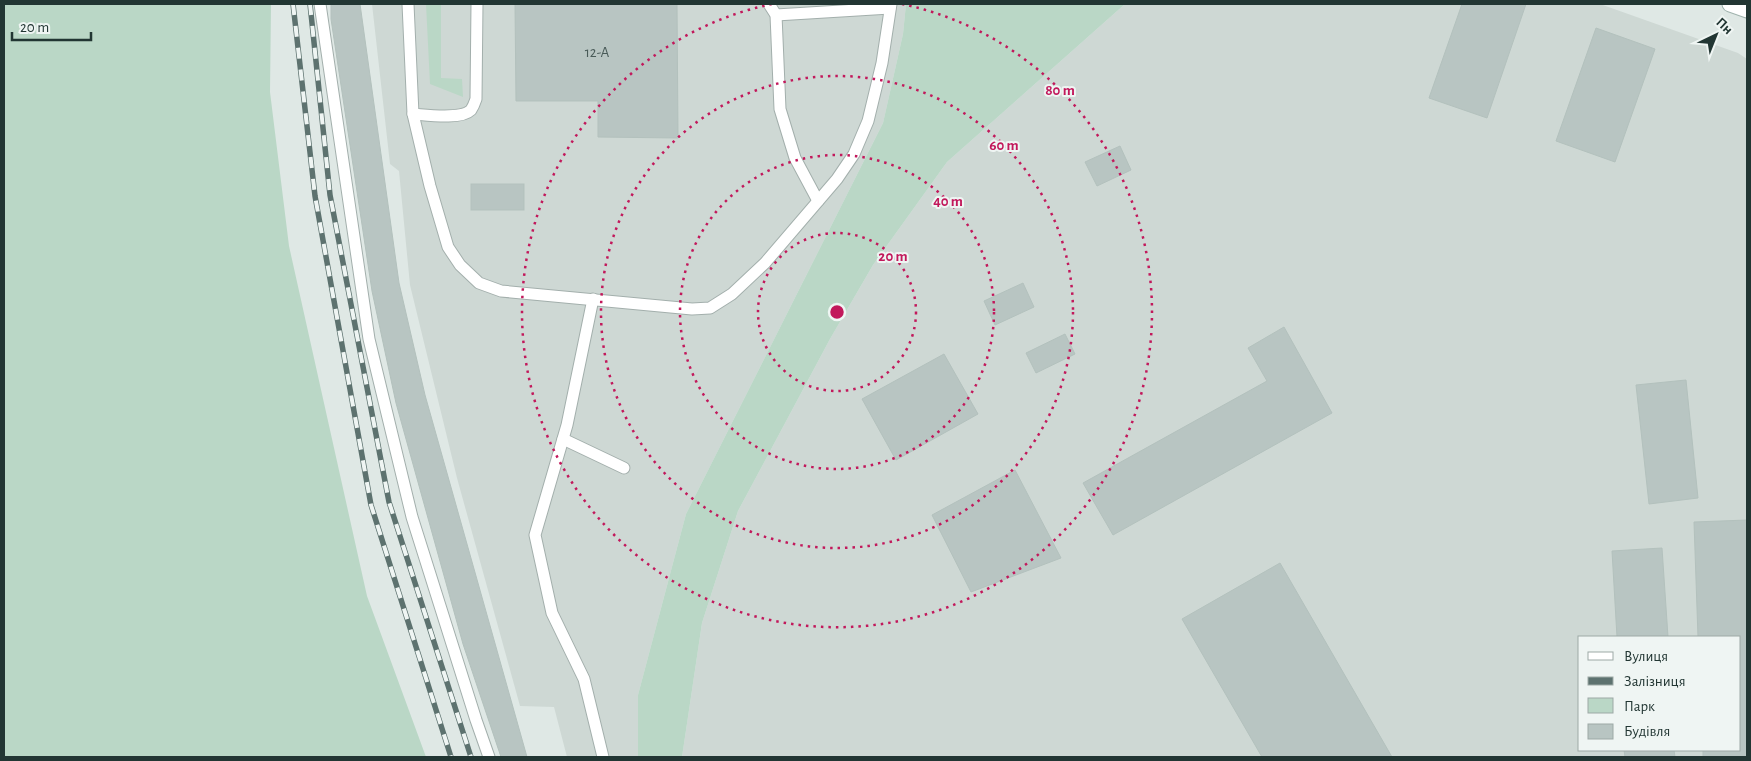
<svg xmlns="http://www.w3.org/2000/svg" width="1751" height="761" font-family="'Alegreya Sans',sans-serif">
	<rect width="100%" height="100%" fill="#dfe8e5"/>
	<g fill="#ced8d4" fill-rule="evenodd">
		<polygon points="372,4 906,4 903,34 883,123 686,514 638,695 638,757 567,757 554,707 520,706 457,478 410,285 399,171 390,164"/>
		<path d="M1125 4H1600L1738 53 1747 59V757H682L702 623 738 511 830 339 873 265 947 162ZM1580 637H1740V750H1580Z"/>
	</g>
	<g fill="#bad7c6">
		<polygon points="4,4 271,4 270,92 289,246 367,596 426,757 4,757"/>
		<polygon points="426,4 441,4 441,78 462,79 463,97 430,84"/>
		<polygon points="906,4 1125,4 947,162 873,265 830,339 738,511 702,623 682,757 638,757 638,695 686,514 883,123 903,34"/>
	</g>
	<g fill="#b8c5c2" stroke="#b3c1bd">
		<polygon points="331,4 360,4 399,283 425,395 527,757 501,757 463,644 396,403 372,291 331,19"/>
		<polygon points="515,4 677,4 678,138 598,137 598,101 516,101"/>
		<polygon points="1462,4 1526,4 1487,118 1429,98"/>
		<polygon points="1596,28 1655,49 1615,162 1556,141"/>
		<polygon points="1120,146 1131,170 1097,186 1085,162"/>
		<rect x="471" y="184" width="53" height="26"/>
		<polygon points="1023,283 1034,307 995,325 984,301"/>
		<polygon points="1284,327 1332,413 1113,535 1083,483 1267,381 1248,348"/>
		<polygon points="1065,334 1075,354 1036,373 1026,353"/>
		<polygon points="944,354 978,414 896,460 862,399"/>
		<polygon points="1686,380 1698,498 1649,504 1636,385"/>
		<polygon points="1015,470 1061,558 971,592 932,515"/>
		<polygon points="1747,520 1747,757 1703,757 1703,750 1740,750 1740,637 1698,637 1694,522"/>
		<polygon points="1662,548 1668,637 1617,637 1612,551"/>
		<polygon points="1280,563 1392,757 1262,757 1182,619"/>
		<polygon points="1624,750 1674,750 1675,757 1625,757"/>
	</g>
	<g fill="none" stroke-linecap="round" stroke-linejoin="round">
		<g stroke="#a3afac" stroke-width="13">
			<g id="lane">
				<polyline points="320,4 369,339 412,517 476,720 489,757"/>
				<path d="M408 4 413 114C427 115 461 120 471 110 473 107 475 102 476 99L477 4"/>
				<polyline points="769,4 776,15 780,109 795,158 818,201"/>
				<polyline points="776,15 890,8"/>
				<polyline points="413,114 430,186 448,247 460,265 479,283 501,291 692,309 710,308 732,294 765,263 837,179 854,154 868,121 882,63 891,4"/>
				<polyline points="593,299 567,425 535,535 552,613 584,679 603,757"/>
				<polyline points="563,439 624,468"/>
			</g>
		</g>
		<g stroke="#a0b3ae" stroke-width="17">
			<polyline id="secondary" points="1730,4 1747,10"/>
		</g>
		<use href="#lane" stroke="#fff" stroke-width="11"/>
		<use href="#secondary" stroke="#fff" stroke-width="15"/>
		<g stroke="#5d726f" stroke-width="5.5">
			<g id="rail">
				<polyline points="293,4 315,196 371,505 451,757"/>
				<polyline points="310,4 330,195 389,502 471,757"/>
			</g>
		</g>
		<use href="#rail" stroke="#eff5f3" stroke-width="4" stroke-dasharray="11" stroke-linecap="butt"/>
	</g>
	<g fill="none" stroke="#c2185b" stroke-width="2.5" stroke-dasharray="2.5 5">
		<circle cx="837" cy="312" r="79"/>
		<circle cx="837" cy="312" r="157"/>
		<circle cx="837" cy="312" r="236"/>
		<path d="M902 4A315 315 0 1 1 772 4"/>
	</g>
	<g text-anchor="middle" stroke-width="4" stroke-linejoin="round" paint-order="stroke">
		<g font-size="15" fill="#485a57">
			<text x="597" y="57">12-А</text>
		</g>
	</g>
	<circle cx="837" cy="312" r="8" fill="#c2185b" stroke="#eff5f3" stroke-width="2.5"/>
	<g font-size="15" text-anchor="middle" font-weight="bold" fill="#c2185b" stroke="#eff5f3" stroke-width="4" stroke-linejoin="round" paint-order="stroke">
		<text x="1060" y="95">80 m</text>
		<text x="1004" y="150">60 m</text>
		<text x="948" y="206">40 m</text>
		<text x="893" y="261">20 m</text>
	</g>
	<rect width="1751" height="761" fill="none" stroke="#223633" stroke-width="10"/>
	<rect x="1578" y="636" width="162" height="115" fill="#eff5f3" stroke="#9da9a6"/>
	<rect x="1588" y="652" width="25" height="8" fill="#ffffff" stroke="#9da9a6"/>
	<text x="1624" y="661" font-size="15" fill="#223633">Вулиця</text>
	<rect x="1588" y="677" width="25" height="8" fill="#5d726f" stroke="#9da9a6"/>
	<text x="1624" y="686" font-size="15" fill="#223633">Залізниця</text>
	<rect x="1588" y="698" width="25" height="15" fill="#bad7c6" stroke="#9da9a6"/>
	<text x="1624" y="711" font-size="15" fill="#223633">Парк</text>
	<rect x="1588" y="724" width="25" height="15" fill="#b8c5c2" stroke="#9da9a6"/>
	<text x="1624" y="736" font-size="15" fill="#223633">Будівля</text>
	<g transform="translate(1716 35) rotate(43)" stroke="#eff5f3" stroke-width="4" paint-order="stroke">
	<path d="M0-4L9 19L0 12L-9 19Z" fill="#223633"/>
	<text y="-8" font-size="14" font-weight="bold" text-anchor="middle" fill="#223633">Пн</text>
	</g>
	<path d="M12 32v8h79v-8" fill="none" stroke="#223633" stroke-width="2.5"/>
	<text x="20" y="32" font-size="15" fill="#223633" stroke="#eff5f3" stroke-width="4" paint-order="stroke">20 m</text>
</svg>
